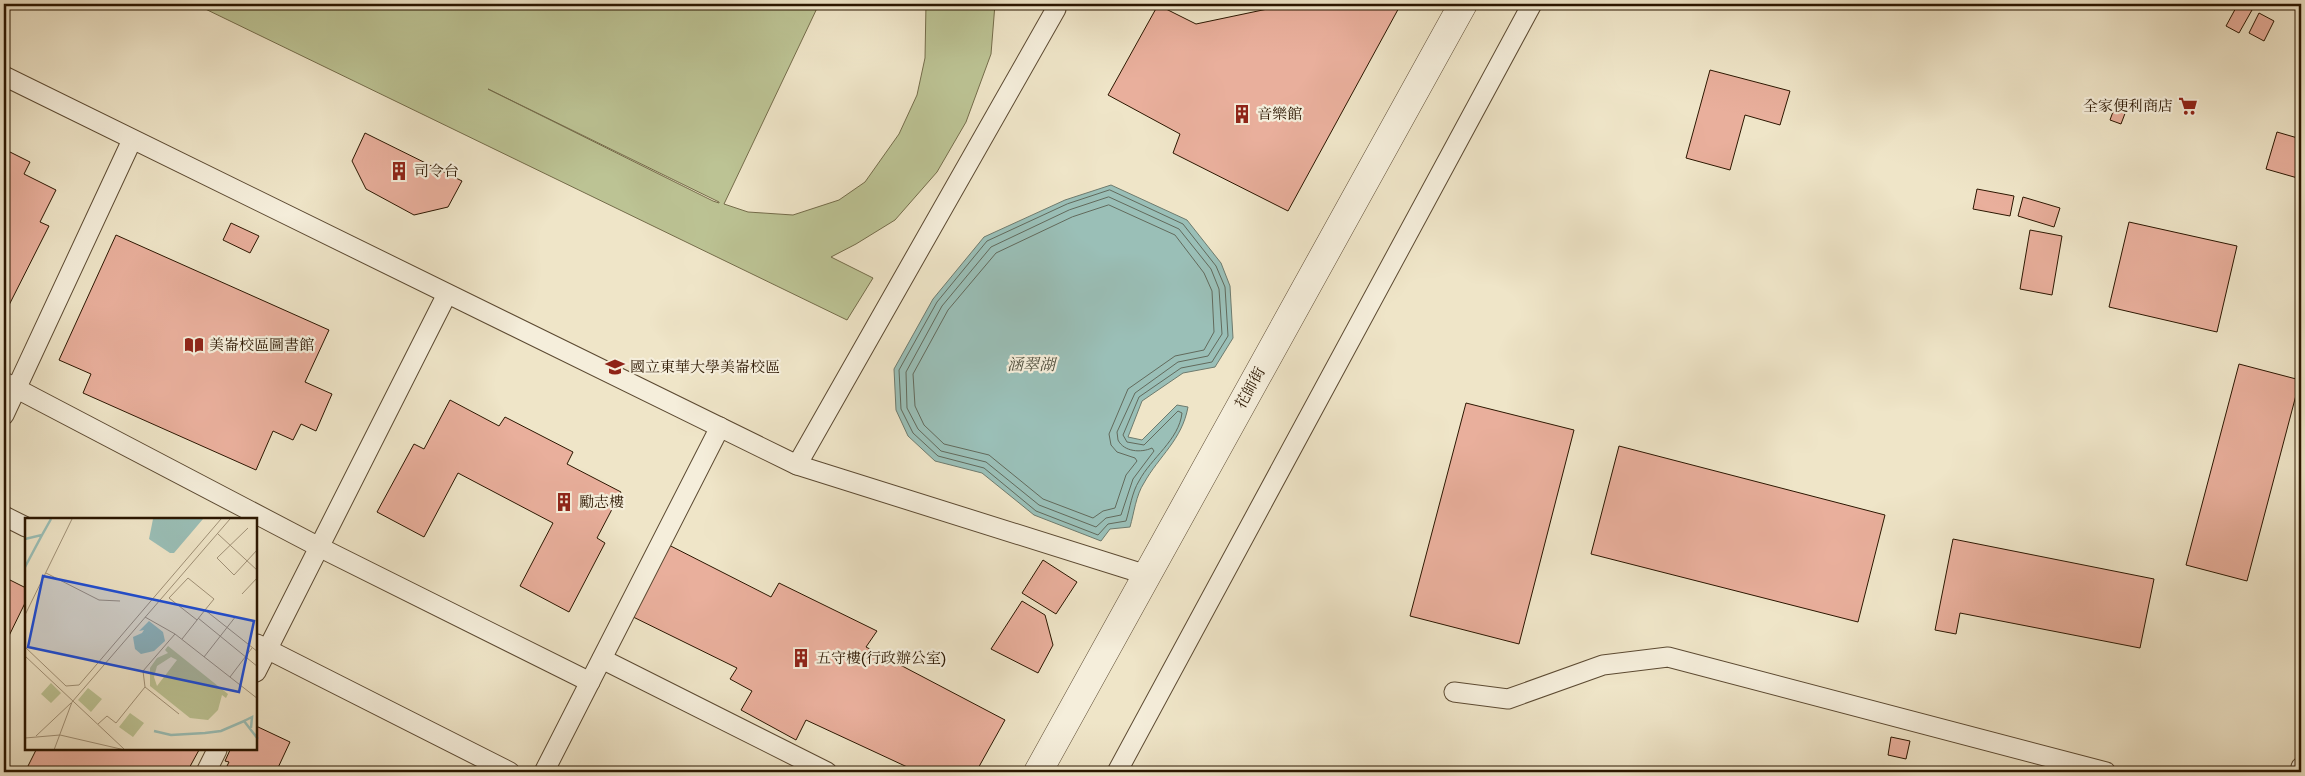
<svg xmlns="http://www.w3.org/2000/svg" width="2305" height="776" font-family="'IM FELL DW Pica','Noto Serif TC',serif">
	<rect width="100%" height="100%" fill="#efe5c8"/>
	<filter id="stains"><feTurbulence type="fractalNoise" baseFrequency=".004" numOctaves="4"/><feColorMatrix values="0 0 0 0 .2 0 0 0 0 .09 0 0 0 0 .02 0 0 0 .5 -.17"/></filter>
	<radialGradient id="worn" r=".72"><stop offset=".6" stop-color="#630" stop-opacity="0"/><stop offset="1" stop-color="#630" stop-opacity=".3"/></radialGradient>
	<path fill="#bcc394" stroke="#746c4a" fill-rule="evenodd" d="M195 4H819L724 204 748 212 793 215 839 200 865 182 899 134 917 95 925 58 926 4H995L991 54 966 122 937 172 895 220 856 244 831 257 873 278 847 320ZM488 89 719 202V203L713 201Z"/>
	<path fill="#9abfb7" stroke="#6e7b6e" d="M1111 185 1187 220 1221 263 1230 286 1233 338 1215 367 1183 373 1142 401 1128 437 1142 440 1177 405 1188 407C1182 440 1159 456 1144 483 1136 495 1134 513 1130 527L1110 529 1101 541 1034 515 982 473 935 461 908 436 896 410 894 369 933 299 984 237 1065 200Z"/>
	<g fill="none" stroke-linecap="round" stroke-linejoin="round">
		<g stroke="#626a5c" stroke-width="1">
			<path d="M1110 190 1183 224 1216 266 1225 287 1228 336 1212 362 1181 368 1139 397 1123 435 1127 442 1144 445 1178 411 1182 413C1179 440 1151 458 1139 481 1132 492 1130 508 1126 521L1108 524 1098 535 1036 511 984 468 938 456 913 433 901 409 899 370 937 302 987 241 1067 204Z"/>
			<path d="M1109 197 1179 229 1211 269 1219 289 1222 334 1208 356 1178 362 1135 393 1117 432 1118 440C1124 452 1141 453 1152 448L1154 451 1133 479 1121 515 1106 518 1096 527 1039 505 986 462 941 451 918 429 907 408 906 372 942 306 991 247 1069 210Z"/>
			<polygon points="1109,205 1175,235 1204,273 1212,291 1214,332 1204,350 1175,356 1128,389 1109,434 1111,445 1117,452 1135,458 1137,461 1126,475 1115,508 1103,511 1093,518 1043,499 989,455 944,444 924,425 915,406 913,374 948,310 996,253 1072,217"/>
		</g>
	</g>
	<g fill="#e9af9c" stroke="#2b1600">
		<polygon points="1279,4 1401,4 1288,211 1173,153 1180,134 1108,95 1158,5 1196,24 1277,7"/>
		<polygon points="2238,4 2252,10 2239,33 2226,26"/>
		<polygon points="2259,13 2274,21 2264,41 2249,33"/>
		<polygon points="1710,70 1790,91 1780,125 1745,115 1730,170 1686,158"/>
		<polygon points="2118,98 2129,103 2121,124 2110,120"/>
		<polygon points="2277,132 2301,139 2301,179 2266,169"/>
		<polygon points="365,133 462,181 448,207 414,215 366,189 352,161"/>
		<polygon points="4,149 30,162 24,174 56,190 40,222 49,226 4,315"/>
		<polygon points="1977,189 2014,196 2010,216 1973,209"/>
		<polygon points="2023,197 2060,208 2054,227 2018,216"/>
		<polygon points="2129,222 2237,246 2217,332 2109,307"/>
		<polygon points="231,223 259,236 250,253 223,240"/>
		<polygon points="2030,230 2062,236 2052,295 2020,289"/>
		<polygon points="116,235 329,330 305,382 332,394 316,431 301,424 293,440 273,431 256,470 83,393 91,374 59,360"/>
		<polygon points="2239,364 2300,380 2247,581 2186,565"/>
		<polygon points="450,400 499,426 505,417 573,452 567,464 621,492 597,538 605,543 569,612 520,586 553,523 458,473 424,537 377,512 414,444 424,449"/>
		<polygon points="1466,403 1574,430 1519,644 1410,616"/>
		<polygon points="1619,446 1885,515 1858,622 1591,554"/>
		<polygon points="657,539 771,597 779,583 877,631 866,647 1005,720 976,772 918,772 806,720 796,740 741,710 752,691 730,679 737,668 621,611"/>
		<polygon points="1953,539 2154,579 2140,648 1960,613 1956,634 1935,630"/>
		<polygon points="1043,560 1077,582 1056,614 1022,593"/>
		<polygon points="4,577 26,588 26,601 4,646"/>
		<polygon points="1022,601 1045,615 1053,645 1038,673 991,649"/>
		<polygon points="256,726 290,742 276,772 224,772 229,762 225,761 230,750 256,750"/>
		<polygon points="1891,737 1910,741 1906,759 1888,755"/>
		<polygon points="36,750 199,750 187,772 25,772"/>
	</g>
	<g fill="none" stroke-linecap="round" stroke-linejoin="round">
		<g stroke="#5c4a32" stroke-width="21">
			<g id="service">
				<polyline points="4,76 797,465 1056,9 1054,4"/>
				<polyline points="4,382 319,547 590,682"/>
				<polyline points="4,415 132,140"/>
				<polyline points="797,465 1147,575"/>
				<polyline points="4,516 26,527"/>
				<polyline points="257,644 510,772"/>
				<polyline points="602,659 827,772"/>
				<polyline points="256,672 447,294"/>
				<polyline points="1454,692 1508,699 1603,665 1668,657 2106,772"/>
				<polyline points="206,772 217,750"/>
				<polyline points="544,772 720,427"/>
				<polyline points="1117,772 1532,4"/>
				<polyline points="2300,772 2301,767"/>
			</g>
		</g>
		<g stroke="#5c4a32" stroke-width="29">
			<polyline id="tertiary" points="1038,772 1463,4"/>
		</g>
		<use href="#service" stroke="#f5eedb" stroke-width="19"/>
		<use href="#tertiary" stroke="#f5eedb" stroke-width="28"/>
	</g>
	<defs>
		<g id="supermarket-bare" transform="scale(1.5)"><path d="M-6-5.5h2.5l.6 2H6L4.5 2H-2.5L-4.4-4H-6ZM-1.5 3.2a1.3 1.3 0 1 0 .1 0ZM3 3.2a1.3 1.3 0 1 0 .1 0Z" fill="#8f2418" stroke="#f5eedb" stroke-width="2.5" paint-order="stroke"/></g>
		<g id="building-bare" transform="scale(1.5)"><path d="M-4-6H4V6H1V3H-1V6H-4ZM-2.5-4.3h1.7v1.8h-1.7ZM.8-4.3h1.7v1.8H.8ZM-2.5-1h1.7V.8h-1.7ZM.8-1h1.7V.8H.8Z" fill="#8f2418" stroke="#f5eedb" stroke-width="2.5" paint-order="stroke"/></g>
		<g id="library-bare" transform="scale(1.5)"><path d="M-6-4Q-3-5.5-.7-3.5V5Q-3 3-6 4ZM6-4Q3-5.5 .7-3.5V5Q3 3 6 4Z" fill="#8f2418" stroke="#f5eedb" stroke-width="2.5" paint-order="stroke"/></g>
		<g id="university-bare" transform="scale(1.5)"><path d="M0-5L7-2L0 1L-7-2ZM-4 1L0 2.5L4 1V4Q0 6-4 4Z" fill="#8f2418" stroke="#f5eedb" stroke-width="2.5" paint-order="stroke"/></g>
	</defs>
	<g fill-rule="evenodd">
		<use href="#supermarket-bare" x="2188" y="106"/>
		<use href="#building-bare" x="1242" y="114"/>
		<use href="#building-bare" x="399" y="171"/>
		<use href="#library-bare" x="194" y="345"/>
		<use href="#university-bare" x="615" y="367"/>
		<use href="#building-bare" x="564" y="502"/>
		<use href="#building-bare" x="801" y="658"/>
	</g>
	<g text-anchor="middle" stroke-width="4.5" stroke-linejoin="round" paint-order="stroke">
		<g font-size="15" fill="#2b1600" stroke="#f5eedb" text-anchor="start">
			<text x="2173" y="111" text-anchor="end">全家便利商店</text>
			<text x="1257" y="119">音樂館</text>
			<text x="414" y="176">司令台</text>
			<text x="209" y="350">美崙校區圖書館</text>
			<text x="630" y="372">國立東華大學美崙校區</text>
			<text x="579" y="507">勵志樓</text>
			<text x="816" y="663">五守樓(行政辦公室)</text>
		</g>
		<g font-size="15" fill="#2b1600" stroke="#f5eedb">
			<text transform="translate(1250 388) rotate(-61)" y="5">花師街</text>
		</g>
		<g font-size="16" font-style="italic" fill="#525140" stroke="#f5eedb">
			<text x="1031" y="370">涵翠湖</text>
		</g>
	</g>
	<g transform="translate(25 518)">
		<rect width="232" height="232" fill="#efe5c8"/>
		<path d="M143 128 203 176 201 180 197 177 193 192 183 202 165 200 125 168V150L132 140 143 135 140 132ZM146 139 152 142 132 168 129 159 132 148ZM26 165 36 175 26 185 16 176ZM63 170 77 181 66 194 53 182ZM105 195 119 205 108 219 94 209Z" fill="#bcc394" fill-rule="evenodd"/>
		<path d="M128 1H178L149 35H145L124 21ZM124 103 138 114 140 123 129 133 116 136 110 131 108 119 117 115 119 112 114 113Z" fill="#9abfb7"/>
		<path fill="none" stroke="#9abfb7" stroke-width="2.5" d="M0 21 17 17 26 1M0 49 17 17M219 203 227 199 226 210M129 213 146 217 180 215 196 213 219 203 233 221"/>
		<path fill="none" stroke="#a19278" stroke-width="1" d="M223 10 192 40 209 57 233 31M193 16 233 53M21 55 74 82 95 83M217 76 233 59M0 97 47 1M120 99 150 116M173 100 233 149M172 102 144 80 163 60 189 81 180 92M157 121 180 92 233 134M0 129 41 168 54 167 196 1M0 138 99 231M179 139 211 98M205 159 227 130M120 169 118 153 150 116 233 181M73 206 82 198 91 205 120 169 154 196M11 218 46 185M0 220 35 217 100 232M29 232 47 184 205 1"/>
		<path fill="#1d4ed8" fill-opacity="0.15" stroke="#1d4ed8" stroke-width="2.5" d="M18 58 229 103 214 174 3 129Z"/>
		<rect width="232" height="232" fill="none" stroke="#2b1600" stroke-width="2.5"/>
	</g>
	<rect width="2305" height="776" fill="none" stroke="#efe5c8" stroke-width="20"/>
	<rect x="5" y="5" width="2295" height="766" fill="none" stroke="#2b1600" stroke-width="2.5"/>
	<rect x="10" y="10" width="2285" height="756" fill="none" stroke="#2b1600"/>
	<rect width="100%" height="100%" filter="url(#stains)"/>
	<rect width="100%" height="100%" fill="url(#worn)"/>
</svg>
